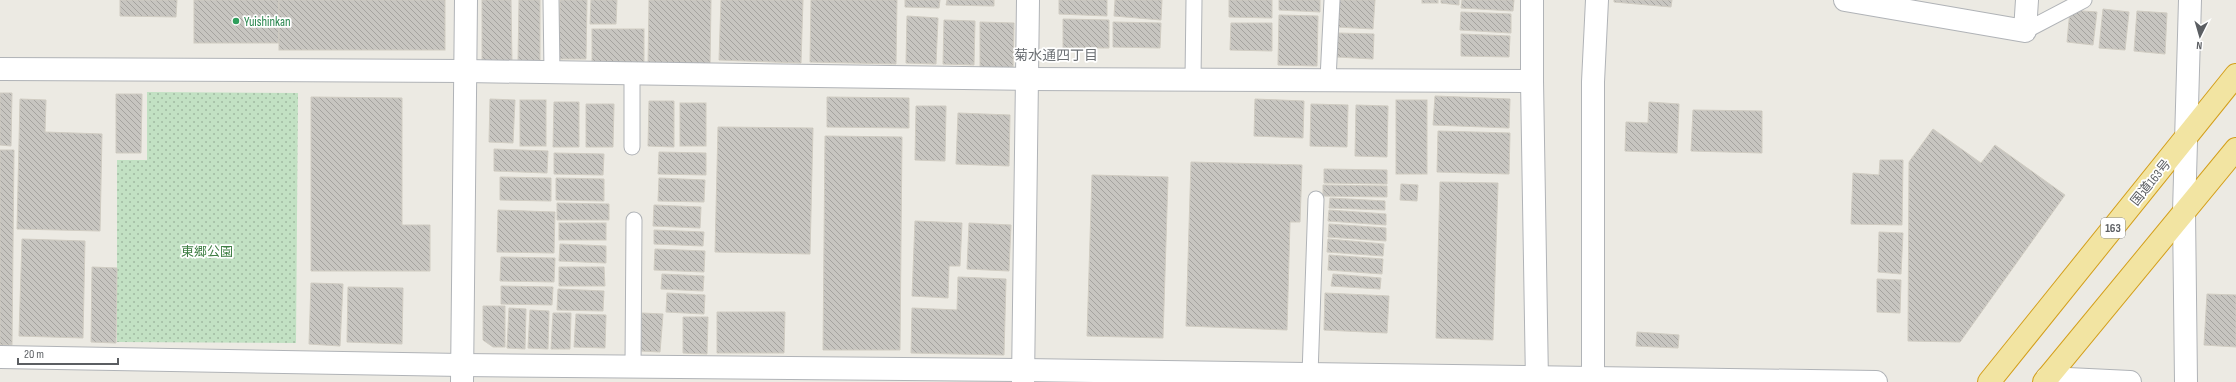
<svg xmlns="http://www.w3.org/2000/svg" width="2236" height="382" font-family="'Sofia Sans Condensed','Noto Sans JP',sans-serif">
	<defs>
		<pattern id="park-dots" width="8" height="8" patternUnits="userSpaceOnUse"><rect width="8" height="8" fill="#c2e1c3"/><path d="M2 2h.1M6 6h.1" fill="none" stroke="#a1baa2" stroke-width="1.8" stroke-linecap="round"/></pattern>
		<pattern id="building-back-hatch" width="6" height="6" patternUnits="userSpaceOnUse"><rect width="6" height="6" fill="#c7c5c0"/><path d="M-1 5l2 2M0 0l6 6M5-1l2 2" fill="none" stroke="#a5a39f"/></pattern>
	</defs>
	<rect width="100%" height="100%" fill="#eceae3"/>
	<polygon fill="url(#park-dots)" points="147,92 298,93 296,343 117,342 117,160 147,160"/>
	<g fill="url(#building-back-hatch)" stroke="#d0ccc2">
		<polygon points="120,0 177,0 176,17 120,16"/>
		<rect x="194" y="0" width="85" height="43"/>
		<rect x="279" y="0" width="166" height="50"/>
		<polygon points="482,0 511,0 512,62 482,61"/>
		<polygon points="519,0 540,0 540,62 518,62"/>
		<polygon points="560,0 587,0 586,59 559,59"/>
		<polygon points="591,0 617,0 616,24 590,24"/>
		<polygon points="649,0 711,0 710,68 648,67"/>
		<polygon points="721,0 803,0 801,63 719,60"/>
		<polygon points="811,0 897,0 896,64 810,62"/>
		<polygon points="905,0 940,0 939,8 905,7"/>
		<polygon points="947,0 994,0 994,6 946,5"/>
		<polygon points="1059,0 1107,0 1107,16 1059,14"/>
		<polygon points="1115,0 1162,0 1161,20 1114,16"/>
		<polygon points="1229,0 1272,0 1272,18 1229,17"/>
		<polygon points="1279,0 1320,0 1320,12 1279,10"/>
		<polygon points="1339,0 1375,0 1373,29 1337,27"/>
		<rect x="1422" y="0" width="16" height="3"/>
		<polygon points="1441,0 1459,0 1459,5 1441,3"/>
		<polygon points="1462,0 1514,0 1513,11 1461,8"/>
		<polygon points="1614,0 1672,0 1671,7 1614,2"/>
		<polygon points="2103,9 2129,12 2125,50 2099,48"/>
		<polygon points="2070,10 2097,12 2093,45 2067,42"/>
		<polygon points="2137,11 2167,13 2165,54 2134,51"/>
		<polygon points="1461,12 1511,14 1511,33 1460,30"/>
		<polygon points="1279,15 1318,16 1317,66 1278,65"/>
		<polygon points="907,16 938,18 936,64 906,63"/>
		<polygon points="1063,19 1109,20 1109,48 1063,48"/>
		<polygon points="944,20 975,21 974,65 943,64"/>
		<polygon points="980,22 1014,23 1013,68 980,67"/>
		<polygon points="1113,22 1161,23 1160,48 1113,47"/>
		<polygon points="1231,23 1272,23 1272,51 1230,50"/>
		<rect x="592" y="29" width="52" height="35"/>
		<polygon points="1338,33 1374,34 1373,59 1337,57"/>
		<polygon points="1461,34 1510,36 1509,57 1461,56"/>
		<polygon points="0,93 12,93 11,146 0,145"/>
		<polygon points="116,94 142,94 141,153 116,153"/>
		<polygon points="1435,96 1510,99 1509,128 1433,125"/>
		<polygon points="311,97 402,98 402,225 430,225 430,271 311,271"/>
		<polygon points="827,97 909,98 909,128 827,127"/>
		<polygon points="20,99 46,100 45,132 102,134 100,231 17,229"/>
		<polygon points="490,99 515,100 513,143 489,142"/>
		<polygon points="1255,99 1304,101 1303,138 1254,136"/>
		<rect x="520" y="100" width="26" height="46"/>
		<rect x="1396" y="100" width="31" height="74"/>
		<polygon points="649,101 674,101 674,147 648,146"/>
		<polygon points="554,102 579,102 579,147 553,147"/>
		<polygon points="1649,102 1679,104 1677,153 1625,151 1626,122 1648,123"/>
		<rect x="680" y="103" width="26" height="43"/>
		<polygon points="586,104 614,104 613,147 586,147"/>
		<polygon points="1311,104 1348,105 1347,147 1310,146"/>
		<polygon points="1356,105 1388,106 1387,157 1355,156"/>
		<polygon points="916,106 946,106 945,161 915,160"/>
		<polygon points="1693,110 1762,111 1762,153 1691,151"/>
		<polygon points="958,113 1010,115 1009,166 956,164"/>
		<polygon points="718,127 813,128 810,254 715,252"/>
		<polygon points="1933,129 1981,163 1995,145 2065,195 1960,342 1908,341 1909,162"/>
		<polygon points="1438,131 1510,133 1509,174 1437,172"/>
		<polygon points="825,136 902,137 900,350 823,350"/>
		<polygon points="494,149 548,151 547,173 494,171"/>
		<polygon points="0,150 14,150 12,345 0,345"/>
		<polygon points="659,152 706,153 706,175 658,174"/>
		<polygon points="554,153 604,154 603,175 554,174"/>
		<polygon points="1880,160 1903,160 1902,225 1851,224 1853,173 1879,175"/>
		<polygon points="1191,162 1302,165 1300,222 1290,222 1287,330 1186,326"/>
		<polygon points="1324,169 1387,170 1387,184 1324,183"/>
		<polygon points="1092,175 1168,177 1163,338 1087,336"/>
		<polygon points="500,177 551,178 551,201 500,200"/>
		<polygon points="556,178 604,179 604,201 556,200"/>
		<polygon points="659,178 705,180 704,202 658,201"/>
		<polygon points="1440,182 1498,183 1493,340 1436,338"/>
		<polygon points="1401,184 1418,185 1417,201 1400,200"/>
		<polygon points="1323,185 1387,186 1387,197 1323,196"/>
		<polygon points="1330,198 1385,201 1385,210 1329,208"/>
		<polygon points="557,203 609,204 609,220 557,220"/>
		<polygon points="654,205 701,207 700,228 653,226"/>
		<polygon points="498,210 555,212 554,253 497,252"/>
		<polygon points="1329,210 1386,214 1386,225 1328,221"/>
		<polygon points="915,221 962,223 960,266 949,266 948,298 912,296"/>
		<rect x="559" y="223" width="47" height="17"/>
		<polygon points="969,223 1011,225 1009,271 967,269"/>
		<polygon points="1329,224 1386,228 1386,241 1328,237"/>
		<polygon points="654,230 704,232 703,246 654,244"/>
		<polygon points="1879,232 1903,233 1901,274 1878,272"/>
		<polygon points="22,239 85,241 83,338 19,336"/>
		<polygon points="1328,239 1384,244 1383,256 1327,252"/>
		<polygon points="560,244 606,246 606,263 559,261"/>
		<polygon points="655,249 705,251 704,272 654,270"/>
		<polygon points="1329,255 1383,259 1382,274 1328,270"/>
		<polygon points="501,257 555,258 554,282 500,281"/>
		<polygon points="92,267 117,268 116,343 91,342"/>
		<polygon points="559,267 604,267 605,286 559,286"/>
		<polygon points="662,274 704,276 703,291 661,289"/>
		<polygon points="1333,274 1381,278 1380,289 1331,286"/>
		<polygon points="958,277 1006,279 1004,355 911,353 912,308 957,310"/>
		<polygon points="1877,279 1901,280 1900,313 1877,312"/>
		<polygon points="311,283 343,284 340,346 309,344"/>
		<polygon points="501,286 553,287 552,305 501,304"/>
		<polygon points="348,287 403,288 402,344 347,342"/>
		<polygon points="558,289 604,291 603,311 557,310"/>
		<polygon points="667,293 705,295 704,314 666,312"/>
		<polygon points="1325,293 1389,296 1387,333 1324,330"/>
		<polygon points="2207,294 2236,295 2236,347 2204,345"/>
		<polygon points="483,306 505,306 505,347 493,347 483,340"/>
		<polygon points="509,308 526,309 525,349 507,348"/>
		<polygon points="530,310 549,311 548,349 528,348"/>
		<polygon points="717,312 785,312 784,353 717,353"/>
		<polygon points="553,313 571,313 570,349 551,349"/>
		<polygon points="642,313 663,314 660,352 640,351"/>
		<polygon points="576,314 606,315 605,348 574,347"/>
		<polygon points="683,317 708,317 707,354 683,353"/>
		<polygon points="1637,332 1679,335 1678,348 1636,346"/>
	</g>
	<g fill="none" stroke-linecap="round" stroke-linejoin="round">
		<g stroke="#b0b3b7" stroke-width="17">
			<g id="service">
				<polyline points="551,0 552,72"/>
				<polyline points="2025,31 2084,0"/>
				<polyline points="1193,79 1194,0"/>
				<polyline points="1328,79 1332,0"/>
				<polyline points="632,147 632,73"/>
				<polyline points="633,366 634,220"/>
				<polyline points="1310,375 1316,199"/>
			</g>
		</g>
		<g stroke="#b0b3b7" stroke-width="24">
			<g id="minor">
				<polyline points="1532,0 1532,81 1537,382"/>
				<polyline points="1845,0 2025,31 2027,0"/>
				<polyline points="0,69 465,71 1027,79 1532,81"/>
				<polyline points="0,357 462,365 1023,370 1876,382"/>
				<polyline points="2047,378 2130,382"/>
				<polyline points="462,382 466,0"/>
				<polyline points="1023,382 1028,0"/>
				<polyline points="1593,382 1593,82 1597,0"/>
				<polyline points="2186,382 2184,212 2190,0"/>
			</g>
		</g>
		<g stroke="#d49f1b" stroke-width="24">
			<g id="trunk">
				<polyline points="1989,382 2236,75"/>
				<polyline points="2044,382 2236,149"/>
			</g>
		</g>
		<use href="#service" stroke="#fff" stroke-width="15"/>
		<use href="#minor" stroke="#fff" stroke-width="22"/>
		<use href="#trunk" stroke="#f2e4a2" stroke-width="22"/>
	</g>
	<circle fill="#2e9e5b" stroke="#fff" stroke-width="1.5" cx="236" cy="21" r="4"/>
	<g text-anchor="middle" stroke-width="3.5" stroke-linejoin="round" paint-order="stroke">
		<rect fill="#fff" stroke="#8c8e91" stroke-width="1" x="2101" y="218" width="24" height="20" rx="3"/>
		<g font-size="12" font-weight="bold" fill="#5b5e62">
			<text x="2113" y="232">163</text>
		</g>
		<g font-size="13" fill="#27864d" stroke="#fff" text-anchor="start">
			<text x="244" y="26">Yuishinkan</text>
		</g>
		<g font-size="13" fill="#5b5e62" stroke="#fff">
			<text transform="translate(2150 182) rotate(-51)" y="5">国道163号</text>
		</g>
		<g font-size="13" fill="#3e7e43" stroke="#fff">
			<text x="207" y="256">東郷公園</text>
		</g>
		<g font-size="14" fill="#6c7074" stroke="#fff">
			<text x="1056" y="60">菊水通四丁目</text>
		</g>
	</g>
	<g transform="translate(2200 36) rotate(185)" stroke="#ffffff" stroke-width="3" paint-order="stroke">
	<path d="M0-3L7 15L0 10L-7 15Z" fill="#5b5e62"/>
	<text y="-6" font-size="11" font-weight="bold" text-anchor="middle" fill="#5b5e62">N</text>
	</g>
	<path d="M18 358v6h100v-6" fill="none" stroke="#5b5e62" stroke-width="2"/>
	<text x="24" y="358" font-size="12" fill="#5b5e62" stroke="#ffffff" stroke-width="3" paint-order="stroke">20 m</text>
</svg>
